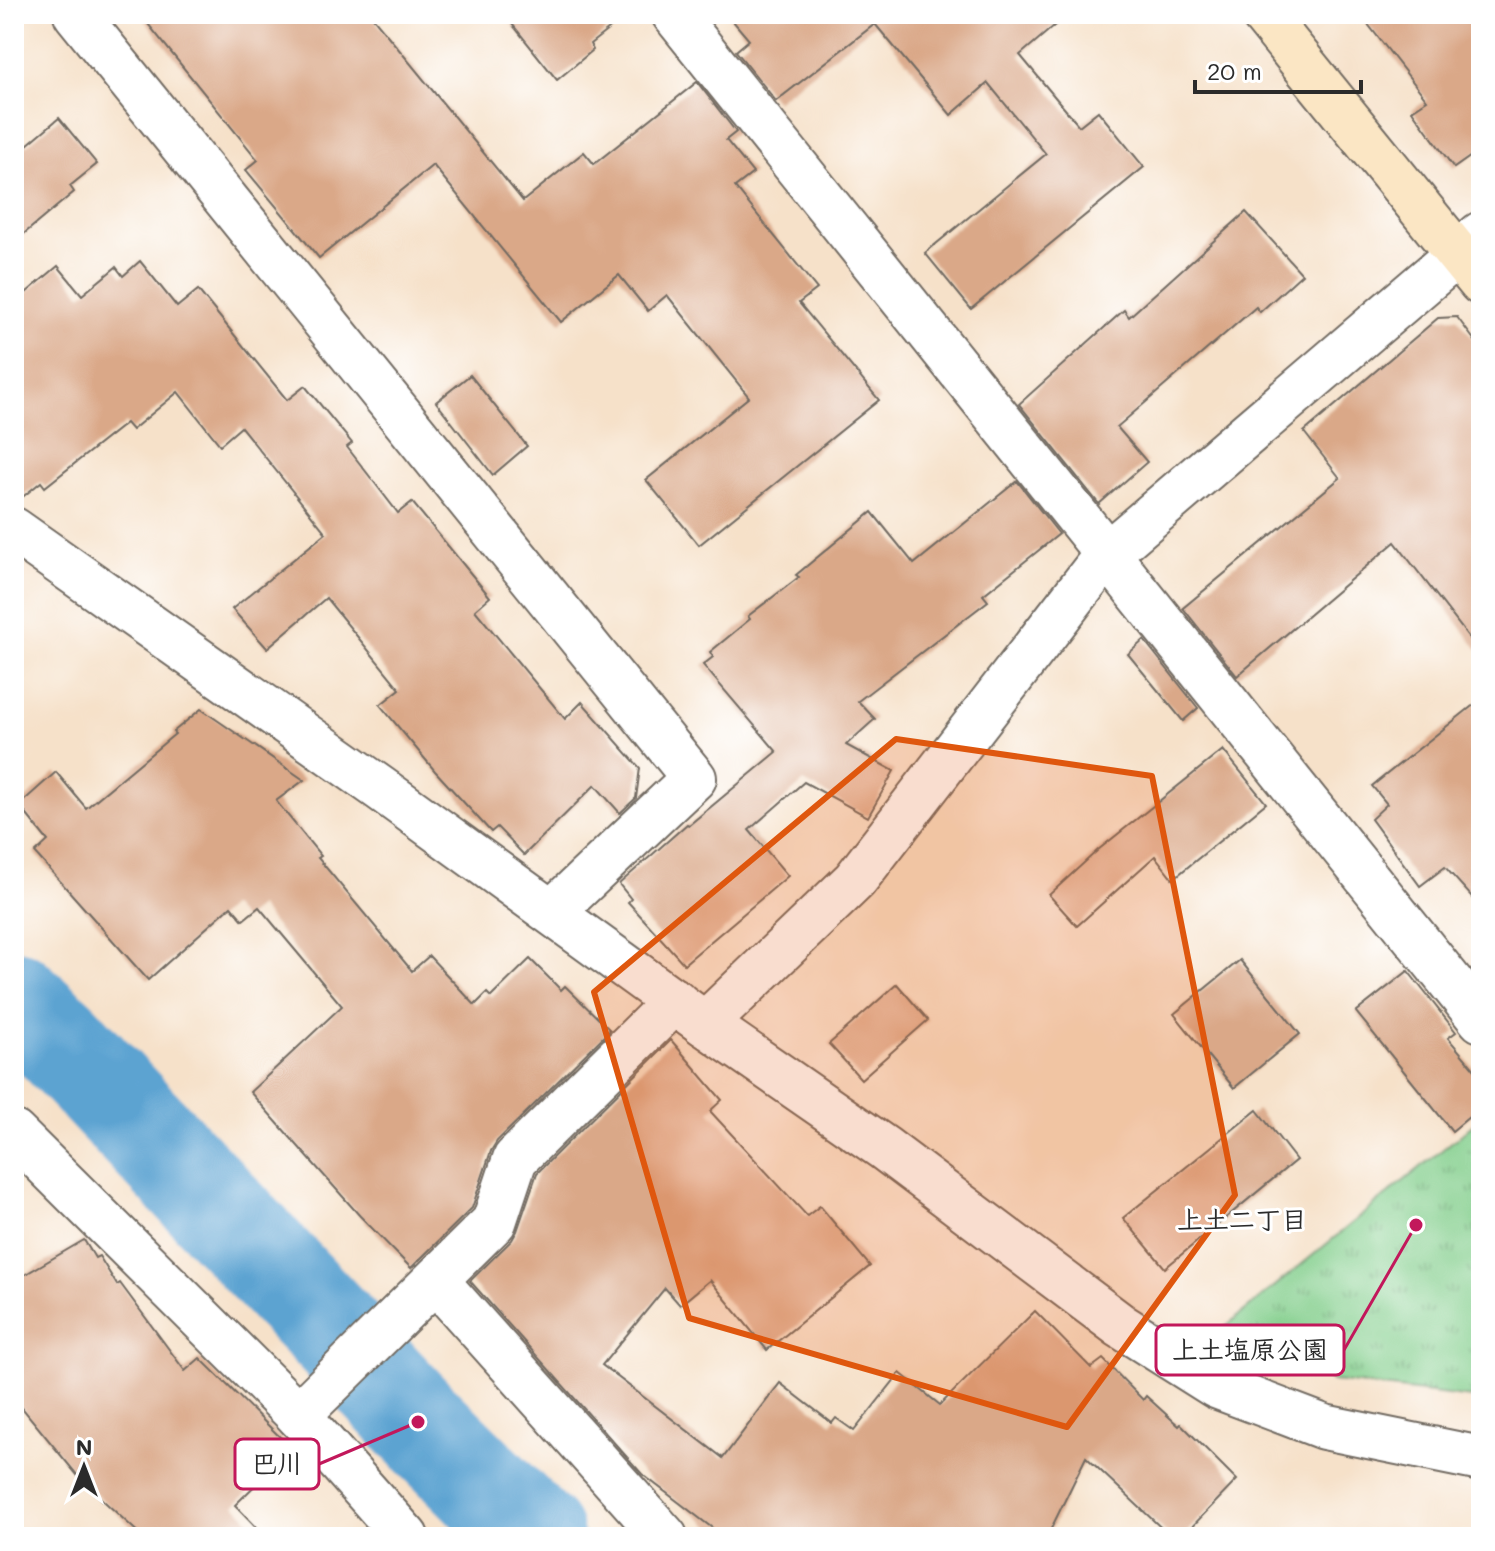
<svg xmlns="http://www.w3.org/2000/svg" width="1495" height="1551" font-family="Mali,'Klee One',sans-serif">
	<defs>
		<pattern id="grass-tufts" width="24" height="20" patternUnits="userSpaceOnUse" patternTransform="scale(2)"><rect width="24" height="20" fill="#84cf8d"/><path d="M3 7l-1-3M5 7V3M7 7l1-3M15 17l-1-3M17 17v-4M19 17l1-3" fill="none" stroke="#6ca873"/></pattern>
	</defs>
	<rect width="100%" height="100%" fill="#fff"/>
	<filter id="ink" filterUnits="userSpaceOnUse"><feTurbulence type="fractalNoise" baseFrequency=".0125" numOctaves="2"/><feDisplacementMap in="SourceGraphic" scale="16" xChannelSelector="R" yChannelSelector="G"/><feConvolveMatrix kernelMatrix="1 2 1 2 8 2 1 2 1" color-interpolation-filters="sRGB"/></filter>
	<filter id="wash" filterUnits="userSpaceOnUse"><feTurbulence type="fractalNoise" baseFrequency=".006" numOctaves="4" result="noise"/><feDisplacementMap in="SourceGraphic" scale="32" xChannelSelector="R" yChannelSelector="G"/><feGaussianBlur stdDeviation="1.8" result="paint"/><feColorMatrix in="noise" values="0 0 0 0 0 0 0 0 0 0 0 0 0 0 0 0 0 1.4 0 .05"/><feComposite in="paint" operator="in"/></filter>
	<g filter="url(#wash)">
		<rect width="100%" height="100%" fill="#f6e1c9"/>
		<polygon fill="url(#grass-tufts)" stroke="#587d5c" stroke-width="2" points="1481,1118 1481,1399 1333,1381 1220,1331"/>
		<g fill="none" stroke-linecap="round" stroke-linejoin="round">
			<polyline stroke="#5ba3d1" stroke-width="100" points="14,1000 59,1041 418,1422 534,1537"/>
		</g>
		<g id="blocks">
			<g fill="#daa888">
				<polygon points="140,14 370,14 523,201 584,152 594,164 697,82 736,132 726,140 753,173 735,187 817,289 799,303 879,400 699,545 646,480 749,397 667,295 648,311 619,275 561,322 433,165 319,258 246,170 258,160"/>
				<polygon points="504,14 628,14 590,44 593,50 557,80"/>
				<polygon points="727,14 1068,14 1020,55 1079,126 1098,111 1144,167 971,309 925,253 1046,154 988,83 951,115 875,24 776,101 736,51 749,40"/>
				<polygon points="1360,14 1481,14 1481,149 1454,168 1412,110 1427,100"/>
				<polygon points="59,118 97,164 70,186 74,192 14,242 14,156"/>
				<polygon points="1246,212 1302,274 1260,312 1256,307 1117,427 1147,462 1099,504 1019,404 1124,310 1129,317"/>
				<polygon points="140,261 177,307 198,290 287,400 305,386 352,443 347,447 398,513 412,502 490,597 475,610 565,719 582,702 640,768 636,798 620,813 595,785 524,855 497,827 491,832 435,771 380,705 400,689 326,598 267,648 232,609 326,533 241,427 220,445 178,392 132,430 126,423 45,487 41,482 14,504 14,303 58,266 82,295 116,267 123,276"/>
				<polygon points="1457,317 1481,349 1481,653 1395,542 1237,676 1183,608 1340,478 1304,432 1438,318"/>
				<polygon points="470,375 527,446 493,475 436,402"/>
				<polygon points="1017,481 1059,534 983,595 988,601 858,701 875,719 846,745 894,771 868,817 804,782 749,830 788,876 684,964 628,902 631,899 619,884 687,824 689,825 777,752 703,665 713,657 710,652 750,619 748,616 799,577 796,575 872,512 914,564"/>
				<polygon points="1144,640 1198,708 1183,721 1128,654"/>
				<polygon points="1481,699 1481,907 1445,867 1420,886 1371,819 1387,804 1372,786"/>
				<polygon points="201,709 304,780 276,801 321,856 318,858 412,971 429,956 475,1005 487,993 491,997 530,959 561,990 565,986 610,1030 497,1141 491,1151 472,1208 411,1268 360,1216 250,1092 342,1006 259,907 243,920 231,906 148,980 35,853 48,841 19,805 56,772 86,808 175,734 173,732"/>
				<polygon points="1223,750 1266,803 1173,879 1155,856 1077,926 1049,895 1098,850"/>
				<polygon points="1240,960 1300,1034 1234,1088 1174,1014"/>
				<polygon points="1408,971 1456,1032 1448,1038 1481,1077 1481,1107 1452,1131 1356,1012"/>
				<polygon points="897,984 928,1020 861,1079 829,1044"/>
				<polygon points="671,1040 722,1100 710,1111 807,1216 820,1206 870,1266 767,1350 710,1280 680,1305 665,1288 602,1365 723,1458 780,1383 832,1423 836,1418 854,1431 900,1373 940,1405 1035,1311 1091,1368 1103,1359 1143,1400 1146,1396 1179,1426 1181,1424 1237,1480 1182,1537 1171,1537 1086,1457 1047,1537 724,1537 642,1474 470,1281 512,1240 517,1231 537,1173"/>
				<polygon points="1257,1110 1296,1160 1165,1268 1123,1218"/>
				<polygon points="84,1240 95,1258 99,1256 117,1285 120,1283 185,1371 200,1358 292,1449 235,1505 266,1537 143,1537 82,1481 14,1398 14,1281"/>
			</g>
		</g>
	</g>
	<g filter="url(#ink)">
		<use href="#blocks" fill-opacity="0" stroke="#726b62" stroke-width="2"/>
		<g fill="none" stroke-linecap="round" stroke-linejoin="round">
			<g stroke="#726b62" stroke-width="48">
				<g id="street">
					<polyline points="76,14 694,778 552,912"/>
					<polyline points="674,14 1481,1020"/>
					<polyline points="14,530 381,789 705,1024 884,1148 1121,1326 1216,1386 1324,1427 1481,1459"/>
					<polyline points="705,1024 855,880 1107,554 1481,234"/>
					<polyline points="14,1133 298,1415 406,1537"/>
					<polyline points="436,1281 665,1537"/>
					<polyline points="298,1415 494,1222 515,1159 675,1001"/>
				</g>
			</g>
			<g stroke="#726b62" stroke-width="48">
				<polyline id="secondary" points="1263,14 1481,283"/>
			</g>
			<use href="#street" stroke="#fff" stroke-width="44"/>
			<use href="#secondary" stroke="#fbe6c4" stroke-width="44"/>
		</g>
	</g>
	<path fill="#df570e" fill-opacity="0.2" stroke="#df570e" stroke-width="6" stroke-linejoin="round" d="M896 739 1152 776 1235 1195 1067 1427 689 1318 594 992Z"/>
	<g text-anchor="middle" stroke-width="6" stroke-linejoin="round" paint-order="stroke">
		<g font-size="26" font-weight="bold" fill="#2b2b2b" stroke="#fff">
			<text x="1242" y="1229">上土二丁目</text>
		</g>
	</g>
	<path fill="none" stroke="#c2185b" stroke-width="3" d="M1416 1225L1344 1350M418 1422L319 1464"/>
	<g fill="#c2185b" stroke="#fff" stroke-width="3">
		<circle cx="1416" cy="1225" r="8"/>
		<circle cx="418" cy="1422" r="8"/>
	</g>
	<g fill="#fff" stroke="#c2185b" stroke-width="3">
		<rect x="1156" y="1325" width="188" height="50" rx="8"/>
		<rect x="235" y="1439" width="84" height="50" rx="8"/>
	</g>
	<g font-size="26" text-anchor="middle" font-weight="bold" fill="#2b2b2b">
		<text x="1250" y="1359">上土塩原公園</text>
		<text x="277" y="1473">巴川</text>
	</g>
	<rect width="1495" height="1551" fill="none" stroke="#fff" stroke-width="48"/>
	<g transform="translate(84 1467)" stroke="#ffffff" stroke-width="6" paint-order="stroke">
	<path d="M0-6L14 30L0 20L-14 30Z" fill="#2b2b2b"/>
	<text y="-12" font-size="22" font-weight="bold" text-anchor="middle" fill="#2b2b2b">N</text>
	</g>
	<path d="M1195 80v12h166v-12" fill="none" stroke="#2b2b2b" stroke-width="4"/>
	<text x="1207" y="80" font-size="24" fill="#2b2b2b" stroke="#ffffff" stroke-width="6" paint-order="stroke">20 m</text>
</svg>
